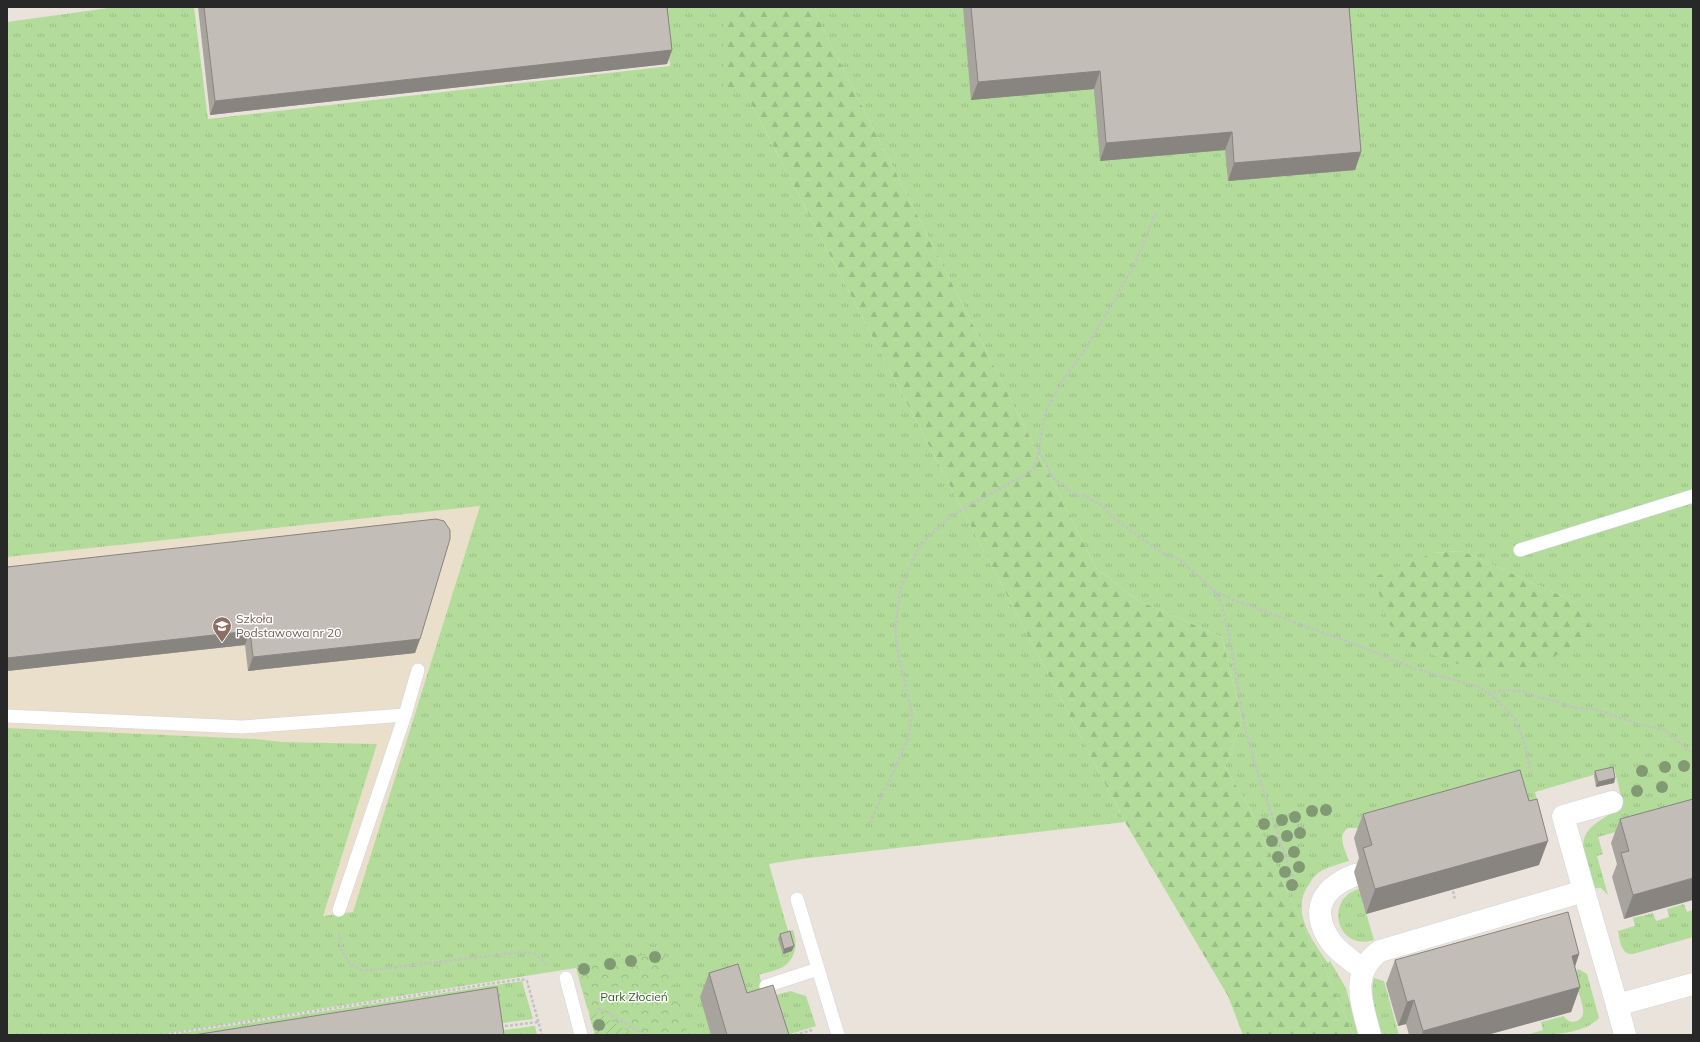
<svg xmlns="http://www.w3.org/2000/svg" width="1700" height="1042" font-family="Mulish,sans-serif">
	<defs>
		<pattern id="grass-tufts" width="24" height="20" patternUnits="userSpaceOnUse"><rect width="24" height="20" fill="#b3dc9b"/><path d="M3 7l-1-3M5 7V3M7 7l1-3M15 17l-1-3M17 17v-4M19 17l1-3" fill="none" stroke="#9abd86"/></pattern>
		<pattern id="forest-firs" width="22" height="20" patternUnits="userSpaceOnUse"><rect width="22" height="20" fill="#b3dc9b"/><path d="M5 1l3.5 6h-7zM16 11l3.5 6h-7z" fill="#9abd86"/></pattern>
		<pattern id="park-crowns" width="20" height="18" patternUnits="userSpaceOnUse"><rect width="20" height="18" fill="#b3dc9b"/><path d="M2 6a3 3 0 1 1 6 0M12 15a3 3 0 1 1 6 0" fill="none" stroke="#9abd86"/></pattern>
		<pattern id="garden-furrows" width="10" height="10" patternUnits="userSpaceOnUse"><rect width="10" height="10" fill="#b3dc9b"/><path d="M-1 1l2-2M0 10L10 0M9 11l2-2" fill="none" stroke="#9abd86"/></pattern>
	</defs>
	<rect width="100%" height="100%" fill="#e9e3db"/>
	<polygon fill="#eadfcb" points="480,506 353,912 323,916 377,744 282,742 256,739 7,728 7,557"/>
	<g fill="url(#grass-tufts)" fill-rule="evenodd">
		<path d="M116 7H194L208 119 670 66 664 7H723V90H744L1125 822 800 859 769 864 788 931 793 930C798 943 796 959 783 967 776 971 767 972 759 975L767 998 790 991 806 996 816 1026 787 1035H651L587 1008 576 968 157 1035H7V728L256 739 282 742 377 744 323 916 353 912 480 506 7 557V22Z"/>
		<path d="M815 7H1693V810L1598 837 1603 854 1597 856 1608 895 1601 888H1594C1591 876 1583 857 1583 846 1584 818 1619 820 1620 796 1620 787 1616 777 1614 769L1535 792 1544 826 1529 830 1348 828C1336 836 1346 851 1349 861 1340 864 1331 866 1323 870 1317 873 1313 877 1310 883 1289 910 1312 940 1328 963L1330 961 1346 988 1358 1035H1353L1318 952 1313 947 1251 811 1225 767 1242 720 1222 637 1137 600 1096 568 821 25ZM1462 551 1577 603 1433 553Z"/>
		<path d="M1359 889 1374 940C1336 952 1324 898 1359 889Z"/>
		<path d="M1684 904 1687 912 1693 910V937L1633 954C1621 955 1620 941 1618 931L1635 926 1633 918 1653 913 1656 921 1669 917 1667 909Z"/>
		<path d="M1579 969 1587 974 1599 1018C1583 1035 1548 1035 1526 1035L1543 1030 1541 1022 1564 1016C1568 1024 1580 1024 1583 1014 1585 1007 1575 982 1573 974L1577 972 1576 970Z"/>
		<path d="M1374 978 1384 981 1399 1035H1382C1377 1017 1369 997 1374 978Z"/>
		<polygon points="522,981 533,1019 503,1023 504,1030 535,1026 537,1035 504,1034 504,1031 491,1032 340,1035 169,1035"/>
	</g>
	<g fill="url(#forest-firs)">
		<polygon points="723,7 815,7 821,25 1096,568 1137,600 1222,637 1242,720 1225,767 1251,811 1313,947 1318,952 1353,1035 1243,1035 1228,996 1125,822 744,90 723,90"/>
		<polygon points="1462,551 1577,603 1597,638 1531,666 1482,673 1404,644 1388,622 1374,577 1433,553"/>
	</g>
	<polygon fill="url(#park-crowns)" points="662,952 688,1035 595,1035 577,968"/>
	<polygon fill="url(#garden-furrows)" points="598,1013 630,1032 629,1035 595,1035 589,1015"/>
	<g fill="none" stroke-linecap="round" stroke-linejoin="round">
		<g stroke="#d0d4e0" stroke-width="14">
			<g id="lane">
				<polyline points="1520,550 1693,496"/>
				<polyline points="405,715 418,670"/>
				<polyline points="7,716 242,727 405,715 339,910"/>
				<polyline points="797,899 838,1035"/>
				<polyline points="566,978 581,1035"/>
				<polyline points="766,986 818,969"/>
			</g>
		</g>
		<g stroke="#d0d4e0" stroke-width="23">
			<g id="street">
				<path d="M1355 875C1322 888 1309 910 1331 942 1339 953 1353 961 1364 970"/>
				<polyline points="1584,891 1563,816 1612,802"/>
				<path d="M1370 1035C1362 1004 1349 973 1380 951L1584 891 1617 1005"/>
				<polyline points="1625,1035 1617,1005 1693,984"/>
			</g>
		</g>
		<g stroke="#c3c3c3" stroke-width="2.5" stroke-dasharray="3 2" stroke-linecap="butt">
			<polyline points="1039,451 1053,478 1078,496 1083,495 1103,506 1112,517 1160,552 1182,561 1213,590 1221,603 1229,635 1245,728 1256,767 1296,889"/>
			<polyline points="1214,590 1231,599 1357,645 1413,668 1479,687 1495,698 1515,719 1524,742 1531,773"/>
			<polyline points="1488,693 1509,690 1524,692 1576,708 1594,709 1639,724 1665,730 1690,752"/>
			<polyline points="870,823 908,739 912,713 899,659 895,628 901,586 920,545 949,517 1033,470 1037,458 1045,413 1058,388 1088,345 1135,264 1156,212"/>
			<polyline points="1453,891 1455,900"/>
			<polyline points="339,933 342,952 351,965 363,971 522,952 535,954 548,965"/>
			<polyline points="598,1009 605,1011 645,1035"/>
			<polyline points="505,1026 538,1022"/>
			<polyline points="161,1035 521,979 527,981 542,1035"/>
			<polyline points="795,1035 812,1030"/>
		</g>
		<use href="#lane" stroke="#fff" stroke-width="13"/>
		<use href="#street" stroke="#fff" stroke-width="22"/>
	</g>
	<g fill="#829a74">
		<circle cx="1684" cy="766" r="6"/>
		<circle cx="1665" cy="767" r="6"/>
		<circle cx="1642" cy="771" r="6"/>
		<circle cx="1662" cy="787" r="6"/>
		<circle cx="1637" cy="791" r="6"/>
		<circle cx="1326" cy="810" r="6"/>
		<circle cx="1312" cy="811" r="6"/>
		<circle cx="1295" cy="817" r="6"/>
		<circle cx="1282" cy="820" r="6"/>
		<circle cx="1264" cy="824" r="6"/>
		<circle cx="1300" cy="833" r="6"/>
		<circle cx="1287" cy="836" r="6"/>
		<circle cx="1272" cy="841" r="6"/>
		<circle cx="1294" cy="852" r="6"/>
		<circle cx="1278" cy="857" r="6"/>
		<circle cx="1299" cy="867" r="6"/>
		<circle cx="1285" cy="872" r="6"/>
		<circle cx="1292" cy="885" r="6"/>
		<circle cx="655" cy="957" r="6"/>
		<circle cx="631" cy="961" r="6"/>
		<circle cx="610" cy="964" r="6"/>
		<circle cx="584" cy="969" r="6"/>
		<circle cx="599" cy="1025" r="6"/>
	</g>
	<g fill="#a7a39d">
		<polygon points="198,7 667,7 672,50 667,64 210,115"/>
		<polygon points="963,7 1349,7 1361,152 1355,170 1228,181 1225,150 1100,161 1094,89 971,100"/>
		<polygon points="436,519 420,639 415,653 248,671 245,645 7,671"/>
		<polygon points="1595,771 1615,778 1614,783 1596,787 1594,776"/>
		<polygon points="1693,799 1624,919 1612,877 1617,864 1611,843 1620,819"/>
		<polygon points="1363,814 1539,865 1366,914 1354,872 1359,858 1354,838"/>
		<polygon points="780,934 792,951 783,954 778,939"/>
		<polygon points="1579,954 1575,967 1580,987 1571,1012 1487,1035 1409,1035 1406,1024 1398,1026 1386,984 1395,960"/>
		<polygon points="709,973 747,993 789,1035 711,1035 700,997"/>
	</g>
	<g fill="#88847f">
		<polygon points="672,50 667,64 210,115 215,101"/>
		<polygon points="1100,71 1094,89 971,100 978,82"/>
		<polygon points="1232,132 1225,150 1100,161 1106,143"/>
		<polygon points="1361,152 1355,170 1228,181 1234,163"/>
		<polygon points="250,631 245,645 7,671 7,658"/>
		<polygon points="420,639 415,653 248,671 253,657"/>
		<polygon points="1615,778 1614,783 1596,787 1598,782"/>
		<polygon points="1548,841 1539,865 1366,914 1375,889"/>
		<polygon points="1693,878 1693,900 1624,919 1633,895"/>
		<polygon points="794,946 792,951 783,954 784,949"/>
		<polygon points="1579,954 1571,978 1572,956"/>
		<polygon points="1580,987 1571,1012 1487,1035 1422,1035 1423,1031"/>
		<polygon points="1414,1000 1406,1024 1398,1026 1407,1002"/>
	</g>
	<g fill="#c2bdb6" stroke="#88847f">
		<polygon points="204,7 667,7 672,50 215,101"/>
		<polygon points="971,7 1349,7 1361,152 1234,163 1232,132 1106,143 1100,71 978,82"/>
		<polygon points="436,519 444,521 450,530 450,539 420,639 253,657 250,631 7,658 7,567"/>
		<polygon points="1613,767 1615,778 1598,782 1595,771"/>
		<polygon points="1520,770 1529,801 1537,799 1548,841 1375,889 1363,848 1372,845 1363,814"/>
		<polygon points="1693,799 1693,878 1633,895 1621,853 1629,851 1620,819"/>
		<polygon points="1568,912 1579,954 1572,956 1580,987 1423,1031 1414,1000 1407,1002 1395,960"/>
		<polygon points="790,931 794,946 784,949 780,934"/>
		<polygon points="738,964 747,993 773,985 789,1035 727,1035 709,973"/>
		<polygon points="497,987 504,1035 194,1035"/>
	</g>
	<defs>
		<g id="school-pin" transform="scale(1)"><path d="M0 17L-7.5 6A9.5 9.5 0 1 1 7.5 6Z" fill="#8d6e63" stroke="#fff"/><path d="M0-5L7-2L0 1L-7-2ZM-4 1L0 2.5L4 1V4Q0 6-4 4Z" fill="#fff"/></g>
	</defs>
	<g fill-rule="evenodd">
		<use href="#school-pin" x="222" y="626"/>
	</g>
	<g text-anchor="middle" stroke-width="3" stroke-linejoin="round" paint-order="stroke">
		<g font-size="12" fill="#785e54" stroke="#fff" text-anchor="start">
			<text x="236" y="623">Szkoła<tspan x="236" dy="14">Podstawowa nr 20</tspan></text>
		</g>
		<g font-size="12" fill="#2e5e1f" stroke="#fff">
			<text x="634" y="1001">Park Złocień</text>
		</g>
	</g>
	<rect width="1700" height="1042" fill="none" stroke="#282828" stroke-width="16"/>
</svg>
